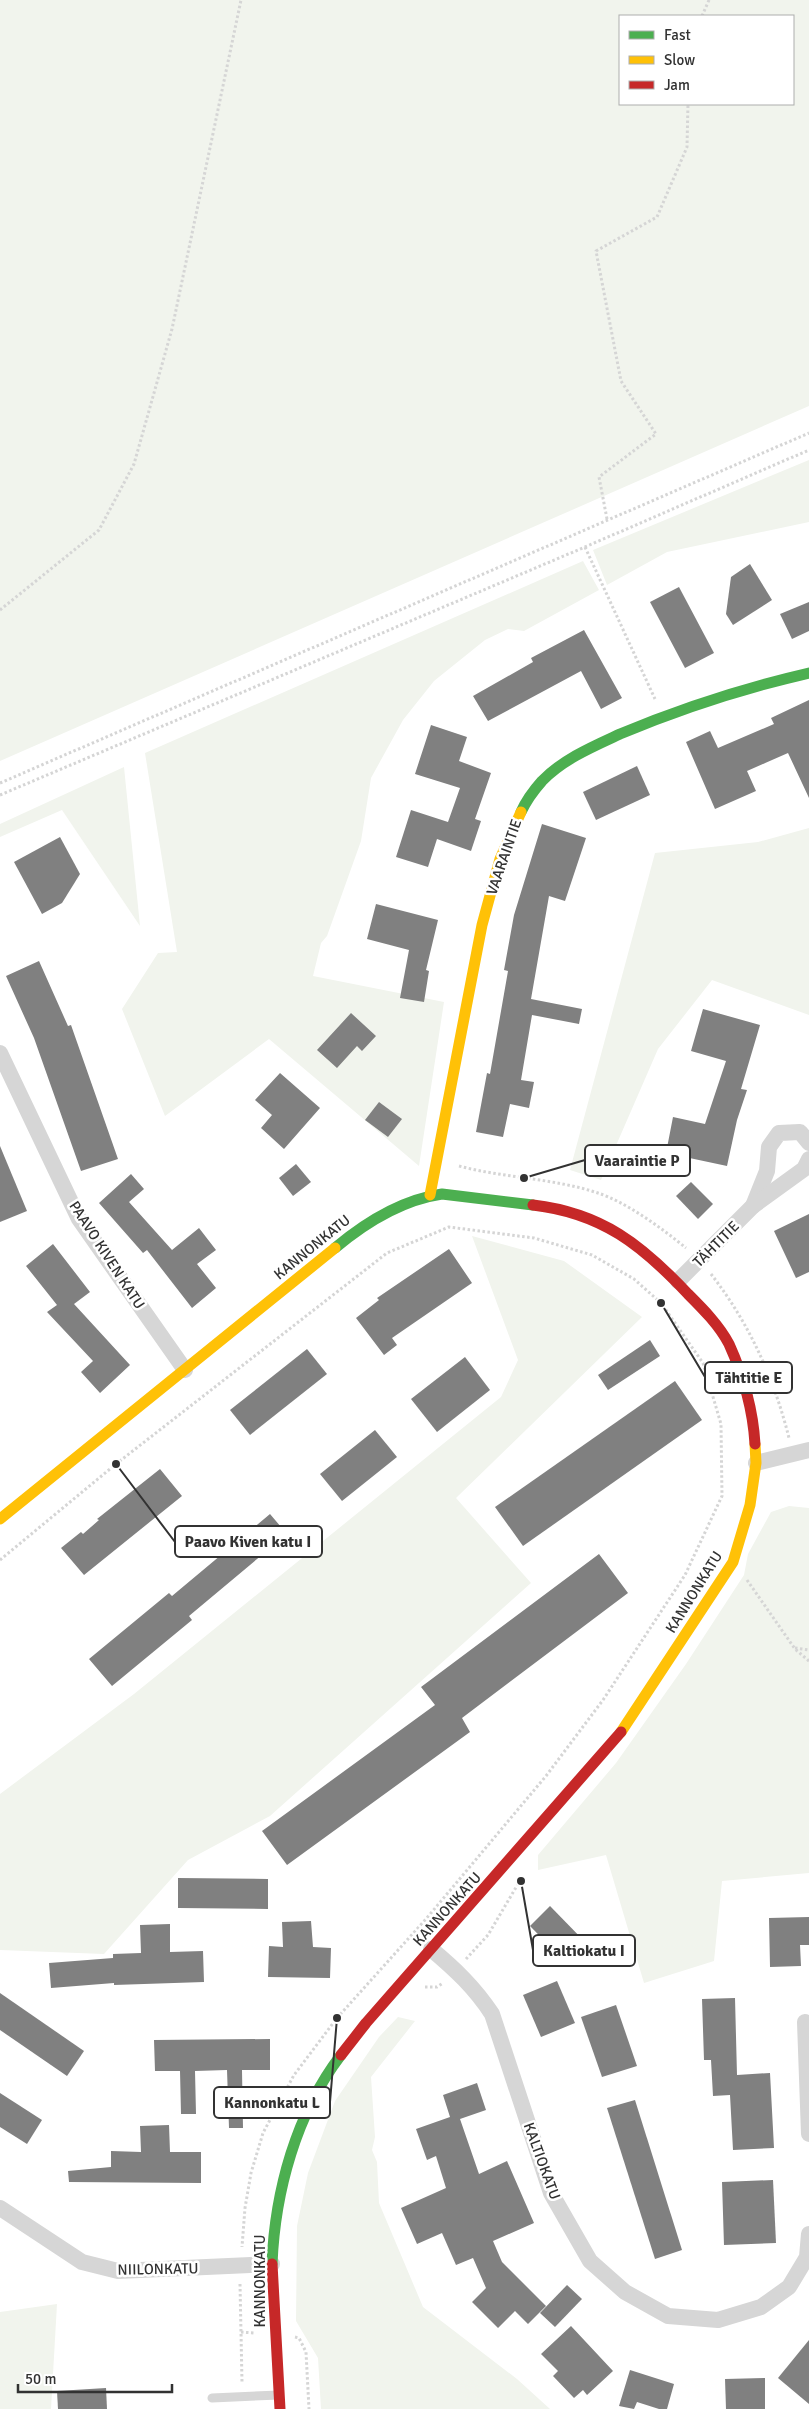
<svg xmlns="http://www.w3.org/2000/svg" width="809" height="2409" font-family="Signika,sans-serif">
	<rect width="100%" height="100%" fill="#fff"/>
	<g fill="#f1f4ed" fill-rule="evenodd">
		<path d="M0 0H809V406L0 761ZM620 16H793V104H620Z"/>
		<polygon points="809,460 809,522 667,552 607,585 593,550"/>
		<polygon points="583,561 599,590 524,631 508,629 485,640 434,681 403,720 371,778 361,841 327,936 321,943 313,976 444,1002 419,1166 269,1039 165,1116 122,1009 158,953 177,952 145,753"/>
		<polygon points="124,767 140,926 62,810 0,837 0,824"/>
		<polygon points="809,828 809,1015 712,980 658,1049 601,1180 570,1170 655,853 758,842"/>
		<polygon points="472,1236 564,1261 642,1317 456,1498 531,1583 270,1816 188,1860 104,1954 0,1950 0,1794 134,1694 501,1397 518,1360"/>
		<polygon points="789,1506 809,1508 809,1873 722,1881 714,1961 644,1983 606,1855 538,1870 538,1855 616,1763 686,1664 744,1575 748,1554 771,1512"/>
		<polygon points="398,2017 415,2021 371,2077 375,2137 372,2150 377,2162 379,2203 423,2307 517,2379 550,2409 321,2409 318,2358 296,2321 297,2226 308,2173 335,2101 379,2037"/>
		<polygon points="57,2304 51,2409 0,2409 0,2312"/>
	</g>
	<g fill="#808080">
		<polygon points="750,564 772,600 733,625 726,614 731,577"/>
		<polygon points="679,587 714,653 685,668 650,602"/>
		<polygon points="809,602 809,631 792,639 780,614"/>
		<polygon points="584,630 622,698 601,709 581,671 488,721 473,696 533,662 531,658"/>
		<polygon points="809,700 809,798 788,753 747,771 756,791 715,809 686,742 710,731 718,748 774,724 771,718"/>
		<polygon points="431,725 467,737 459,761 491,773 475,819 481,821 471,851 437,839 428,867 396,857 411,810 448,822 460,788 415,774"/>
		<polygon points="637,766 650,795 596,820 583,792"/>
		<polygon points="542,824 586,838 565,901 549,896 531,999 582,1009 579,1024 532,1015 521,1080 534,1082 529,1108 510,1104 503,1137 476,1132 487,1073 490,1074 508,971 504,970 514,915"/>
		<polygon points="60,837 80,874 62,903 42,914 14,862"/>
		<polygon points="376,904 438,920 426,970 429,971 424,1002 400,998 409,950 367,939"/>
		<polygon points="39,961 68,1026 71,1025 118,1159 81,1171 34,1038 6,976"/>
		<polygon points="703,1009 760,1025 741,1089 747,1090 737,1120 727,1166 666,1153 673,1117 705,1124 726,1061 691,1051"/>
		<polygon points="351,1013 376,1036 362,1051 357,1046 337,1068 317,1050"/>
		<polygon points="280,1073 320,1108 284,1149 261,1128 272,1115 255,1100"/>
		<polygon points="379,1102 402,1119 388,1137 365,1120"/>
		<polygon points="0,1146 27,1211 0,1222"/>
		<polygon points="296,1164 311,1182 293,1196 279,1178"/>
		<polygon points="131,1174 144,1189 129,1202 172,1250 199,1228 216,1250 197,1264 216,1288 192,1308 147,1250 143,1253 99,1203"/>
		<polygon points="691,1182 713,1204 698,1219 676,1196"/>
		<polygon points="809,1214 809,1272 796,1278 774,1231"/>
		<polygon points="53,1244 90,1292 74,1304 130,1365 100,1393 81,1372 93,1361 47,1312 57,1305 26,1266"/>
		<polygon points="449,1249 472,1283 392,1338 397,1345 384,1355 356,1318 379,1300 377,1298"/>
		<polygon points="650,1340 660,1356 608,1390 598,1375"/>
		<polygon points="307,1349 327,1374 250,1435 230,1410"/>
		<polygon points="465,1357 490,1390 437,1432 411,1399"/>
		<polygon points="675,1381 702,1420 523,1546 495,1507"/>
		<polygon points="375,1430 397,1457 342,1501 320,1474"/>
		<polygon points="160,1469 182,1496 84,1575 61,1548 81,1532 83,1534 99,1520 97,1519"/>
		<polygon points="270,1514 287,1534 189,1616 192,1620 112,1686 89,1659 169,1593 172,1596"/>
		<polygon points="599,1554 628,1593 462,1718 470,1732 287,1865 262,1831 435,1705 421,1687"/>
		<polygon points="178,1878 268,1879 268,1909 178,1908"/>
		<polygon points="550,1906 588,1945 568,1965 530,1926"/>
		<polygon points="809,1917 809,1945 800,1945 801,1966 770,1967 769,1918"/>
		<polygon points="311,1921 313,1947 331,1948 330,1978 268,1977 269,1946 283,1947 282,1922"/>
		<polygon points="170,1924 170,1952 203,1951 204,1982 114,1985 114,1983 51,1988 49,1963 113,1958 113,1954 141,1953 140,1925"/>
		<polygon points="557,1981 575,2023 541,2037 523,1995"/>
		<polygon points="0,1993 84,2051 67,2076 0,2030"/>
		<polygon points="735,1998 737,2075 770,2073 774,2148 733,2150 730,2095 713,2096 711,2060 704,2060 702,1999"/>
		<polygon points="616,2005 637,2066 602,2077 581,2017"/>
		<polygon points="270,2039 270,2070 242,2070 243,2128 229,2128 227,2070 195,2071 196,2114 181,2114 180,2071 155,2071 154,2040"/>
		<polygon points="477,2083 486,2110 460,2119 479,2174 507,2161 534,2223 493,2241 502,2262 546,2306 528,2324 515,2311 498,2328 472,2302 486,2288 473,2258 456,2265 442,2233 417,2244 401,2208 446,2188 436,2156 427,2160 416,2129 450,2117 443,2095"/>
		<polygon points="0,2093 42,2120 27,2144 0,2127"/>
		<polygon points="635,2100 682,2250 655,2259 607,2108"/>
		<polygon points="169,2125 170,2152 201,2152 201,2183 69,2182 68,2171 111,2167 111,2151 141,2152 140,2126"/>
		<polygon points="773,2180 776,2243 724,2245 722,2182"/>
		<polygon points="567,2285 582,2299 555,2327 540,2313"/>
		<polygon points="571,2326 613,2371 587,2395 583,2390 574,2398 553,2376 558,2371 541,2354"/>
		<polygon points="809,2340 809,2404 778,2378"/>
		<polygon points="630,2370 674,2384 667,2409 659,2409 637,2402 634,2409 619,2406"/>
		<polygon points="765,2378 765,2409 726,2409 725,2379"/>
		<polygon points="106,2388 107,2409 58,2409 57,2391"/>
	</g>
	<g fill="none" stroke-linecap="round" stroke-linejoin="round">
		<g stroke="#d5d5d5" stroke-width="3" stroke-dasharray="2.5 2.5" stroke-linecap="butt">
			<polyline points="702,16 709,0"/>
			<polyline points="607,519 599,477 656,434 621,381 596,251 657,217 687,147 688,104"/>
			<polyline points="585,547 655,699"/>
			<polyline points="0,610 99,530 134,464 172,329 241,0"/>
			<polyline points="0,783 809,433"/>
			<polyline points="0,795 585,547 809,450"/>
			<path d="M459 1166C504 1178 553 1178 598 1193 626 1202 663 1229 686 1248"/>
			<path d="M711 1274C749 1323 774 1378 789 1438"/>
			<polyline points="0,1560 116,1464 387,1253 449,1227 534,1238 592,1255 634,1279 661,1303 703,1363 721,1424 722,1496 685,1575 603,1700 546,1776 426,1919 337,2018 294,2075 263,2133 251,2173 245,2208 242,2247"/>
			<polyline points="747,1580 795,1649 809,1661"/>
			<polyline points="795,1648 809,1650"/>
			<polyline points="466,1959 488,1935 518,1884"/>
			<polyline points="425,1987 437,1987 443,1983"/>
			<polyline points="240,2284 242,2382"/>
			<polyline points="241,2332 254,2333"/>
			<polyline points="295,2337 299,2338 306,2352 309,2409"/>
		</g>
		<polyline stroke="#d6d6d6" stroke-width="9" points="212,2398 279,2395"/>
		<g stroke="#d6d6d6" stroke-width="16">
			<polyline points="0,1053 79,1219 185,1370"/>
			<polyline points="753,1206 767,1171 769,1147 779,1133 800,1132 809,1143"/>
			<polyline points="678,1281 753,1206 804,1169 809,1159"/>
			<polyline points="756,1463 809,1450"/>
			<path d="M431 1949C455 1969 475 1988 492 2014L551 2193 590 2261 625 2292 668 2316 718 2320 761 2307 789 2287 807 2257 809 2234"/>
			<polyline points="805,2022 809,2134"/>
			<polyline points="0,2208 82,2262 118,2271 272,2264"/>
		</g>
		<g stroke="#4caf50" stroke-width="11">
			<path d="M521 812C526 801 534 790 542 781 563 759 594 746 620 734 682 708 744 688 809 673"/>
			<path d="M335 1248C366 1222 401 1200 442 1194L533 1205"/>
			<path d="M272 2264C275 2191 296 2114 341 2055"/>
		</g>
		<g stroke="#ffc107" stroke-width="11">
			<polyline points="430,1195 482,925 500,859 521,812"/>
			<polyline points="0,1519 335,1248"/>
			<polyline points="621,1732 733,1562 750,1505 756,1463 755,1444"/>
		</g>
		<g stroke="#c62828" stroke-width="11">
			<path d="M533 1205C602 1213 642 1245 688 1294 703 1309 719 1325 729 1344 743 1375 753 1410 755 1444"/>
			<polyline points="341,2055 366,2023 621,1732"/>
			<polyline points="272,2264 280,2409"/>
		</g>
	</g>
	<g text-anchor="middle" stroke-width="5" stroke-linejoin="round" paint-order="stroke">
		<g font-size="15" fill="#323232" stroke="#fff">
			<text transform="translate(504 857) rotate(-71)" y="5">VAARAINTIE</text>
			<text transform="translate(716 1244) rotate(-45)" y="5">TÄHTITIE</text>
			<text transform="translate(312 1247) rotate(-39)" y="5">KANNONKATU</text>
			<text transform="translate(107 1255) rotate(57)" y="5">PAAVO KIVEN KATU</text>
			<text transform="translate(694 1592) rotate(-58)" y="5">KANNONKATU</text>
			<text transform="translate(447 1909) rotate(-48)" y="5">KANNONKATU</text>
			<text transform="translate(542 2161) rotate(70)" y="5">KALTIOKATU</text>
			<text transform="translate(158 2269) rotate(-1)" y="5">NIILONKATU</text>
			<text transform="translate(260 2281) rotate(-90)" y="5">KANNONKATU</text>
		</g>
	</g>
	<path fill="none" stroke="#323232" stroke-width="2" d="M524 1178L585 1160M661 1303L705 1377M116 1464L175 1542M521 1881L533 1950M337 2018L330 2102"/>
	<g fill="#323232" stroke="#fff" stroke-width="2">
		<circle cx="524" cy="1178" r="5"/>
		<circle cx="661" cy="1303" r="5"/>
		<circle cx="116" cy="1464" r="5"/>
		<circle cx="521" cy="1881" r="5"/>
		<circle cx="337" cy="2018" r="5"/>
	</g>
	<g fill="#fff" stroke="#323232" stroke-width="2">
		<rect x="585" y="1145" width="105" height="31" rx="5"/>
		<rect x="705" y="1362" width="87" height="31" rx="5"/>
		<rect x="175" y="1526" width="147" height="31" rx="5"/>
		<rect x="533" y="1935" width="102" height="31" rx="5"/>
		<rect x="214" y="2087" width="116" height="31" rx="5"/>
	</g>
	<g font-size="16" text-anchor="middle" font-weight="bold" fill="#323232">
		<text x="637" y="1166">Vaaraintie P</text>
		<text x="749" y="1383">Tähtitie E</text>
		<text x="248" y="1547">Paavo Kiven katu I</text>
		<text x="584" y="1956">Kaltiokatu I</text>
		<text x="272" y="2108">Kannonkatu L</text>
	</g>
	<rect x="619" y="15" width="175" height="90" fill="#ffffff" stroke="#adadad"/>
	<rect x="629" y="31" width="25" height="8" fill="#4caf50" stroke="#adadad"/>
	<text x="664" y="40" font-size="15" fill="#323232">Fast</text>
	<rect x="629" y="56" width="25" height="8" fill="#ffc107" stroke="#adadad"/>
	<text x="664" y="65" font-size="15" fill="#323232">Slow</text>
	<rect x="629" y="81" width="25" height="8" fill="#c62828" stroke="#adadad"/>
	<text x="664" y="90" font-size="15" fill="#323232">Jam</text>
	<path d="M18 2384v8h154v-8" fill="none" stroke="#323232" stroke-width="2.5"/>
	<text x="25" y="2384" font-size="15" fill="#323232" stroke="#ffffff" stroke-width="4" paint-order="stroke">50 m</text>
</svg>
